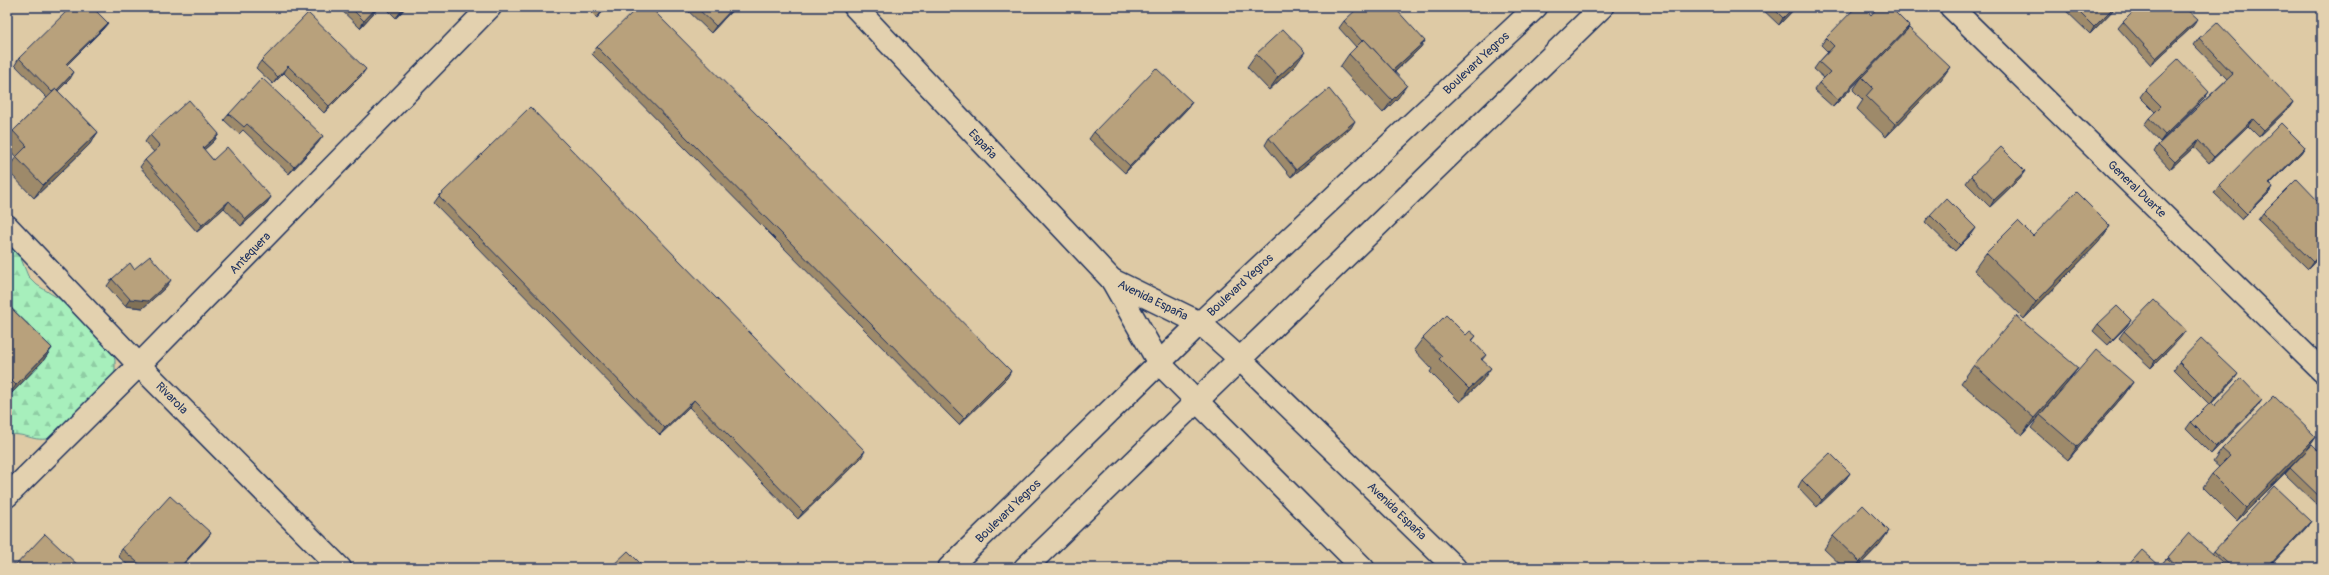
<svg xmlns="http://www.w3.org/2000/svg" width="2329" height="575" font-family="Pangolin,sans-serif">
	<defs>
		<pattern id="forest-firs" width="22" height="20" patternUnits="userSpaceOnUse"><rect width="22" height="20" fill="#a7efbc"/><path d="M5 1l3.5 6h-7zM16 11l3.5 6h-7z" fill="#8fcda4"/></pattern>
	</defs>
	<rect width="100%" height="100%" fill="#decaa5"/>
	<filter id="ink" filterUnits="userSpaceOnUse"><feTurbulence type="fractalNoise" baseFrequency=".025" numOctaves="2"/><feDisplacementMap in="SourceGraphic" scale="8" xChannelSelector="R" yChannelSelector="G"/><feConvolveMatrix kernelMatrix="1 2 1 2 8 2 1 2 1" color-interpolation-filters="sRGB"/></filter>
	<g filter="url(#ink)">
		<path fill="url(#forest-firs)" stroke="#618f8d" d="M7 224 28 276 37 285 74 308 111 347 115 360V374L59 436C32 445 30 432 7 435Z"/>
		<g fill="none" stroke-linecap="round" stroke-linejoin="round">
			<g stroke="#1b2f5e" stroke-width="25">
				<g id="street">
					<polyline points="855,7 1112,280"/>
					<polyline points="1951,7 2322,371"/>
					<polyline points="1200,323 1536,7"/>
					<polyline points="1240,359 1602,7"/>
					<polyline points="7,496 139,365 490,7"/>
				</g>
			</g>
			<g stroke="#1b2f5e" stroke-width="25">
				<g id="secondary">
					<polyline points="7,226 139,365 340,568"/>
					<polyline points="1112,280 1200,323 1240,359 1455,568"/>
					<polyline points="1112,280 1159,363 1363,568"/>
					<polyline points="949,568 1200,323"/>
					<polyline points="1025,568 1240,359"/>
				</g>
			</g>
			<use href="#street" stroke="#e3d1af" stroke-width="22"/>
			<use href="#secondary" stroke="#e3d1af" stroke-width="22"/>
		</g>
		<g fill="#9e8a6b" stroke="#1b2f5e">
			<polygon points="338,7 379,7 360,28"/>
			<polygon points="385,7 406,7 396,18"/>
			<polygon points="586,7 607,7 597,18"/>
			<polygon points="684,7 735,7 711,33"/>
			<polygon points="1760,7 1796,7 1779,25"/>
			<polygon points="2062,7 2116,7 2090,34"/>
			<polygon points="1871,15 1909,26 1905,33 1833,107 1814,90 1819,83 1824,78 1814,69 1819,62 1828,52 1821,45 1826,38"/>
			<polygon points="1344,21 1425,41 1420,48 1395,72 1398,98 1383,113 1340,67 1349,54 1356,47 1339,28"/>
			<polygon points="2123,22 2193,26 2151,65 2118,28"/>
			<polygon points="103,29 67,65 70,79 58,91 98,132 89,145 34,198 7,170 16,157 7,147 7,139 13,131 47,98 15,65 19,58"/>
			<polygon points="2199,38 2293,102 2289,108 2259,137 2248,126 2209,163 2194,147 2170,169 2154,152 2158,145 2227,79 2194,45"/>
			<polygon points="597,47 1007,378 959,425 592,54"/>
			<polygon points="1256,54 1296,65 1269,90 1247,67"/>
			<polygon points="261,61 361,76 324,113 284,73 273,84 256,68"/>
			<polygon points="1862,77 1941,80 1886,137 1857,109 1863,100 1853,90"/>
			<polygon points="2145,90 2204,99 2160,142 2144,125 2149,118 2155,112 2140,97"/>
			<polygon points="1192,102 1187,109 1125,173 1089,139 1094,132"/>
			<polygon points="229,114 318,143 289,174 243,130 239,134 224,120"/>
			<polygon points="1351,128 1291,177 1265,145 1269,138"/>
			<polygon points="219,134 214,141 204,150 213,160 271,197 266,204 241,226 224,208 197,232 140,167 145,160 154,152 145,142 150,135"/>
			<polygon points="2305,147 2300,154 2270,184 2273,187 2268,194 2242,220 2214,193 2219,186"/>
			<polygon points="1971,176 2020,178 1990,207 1966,183"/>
			<polygon points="439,196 861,458 798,519 689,407 660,435 434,203"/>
			<polygon points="2263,213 2322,254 2308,269 2258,220"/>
			<polygon points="1930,215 1972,234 1955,251 1925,222"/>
			<polygon points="2110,226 2098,243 2024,319 1974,270 1986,253 2033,236"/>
			<polygon points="134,269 166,287 143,308 125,306 107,286 112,279"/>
			<polygon points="7,304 52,348 43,361 7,398"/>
			<polygon points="2131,320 2126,327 2108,345 2093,331 2098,324"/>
			<polygon points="2124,331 2181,337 2151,368 2119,338"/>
			<polygon points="1466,335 1476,336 1472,341 1486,355 1482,360 1482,381 1460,402 1430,372 1432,369 1414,350 1423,338"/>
			<polygon points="2179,362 2233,381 2212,403 2214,406 2257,407 2211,454 2186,429 2191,422 2209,404 2174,369"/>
			<polygon points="1974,365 2078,368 2066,384 2133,382 2124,395 2068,460 2031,428 2040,415 2057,395 2022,435 1961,383"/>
			<polygon points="2316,437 2308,449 2322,455 2322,501 2318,506 2285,474 2292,466 2237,521 2203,487 2212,474 2219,467 2213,462 2222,449"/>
			<polygon points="1850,473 1845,480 1817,507 1798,487 1802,480"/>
			<polygon points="2311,521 2306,528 2268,568 2220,568 2219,566 2218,568 2126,568 2160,566 2168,557 2212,554 2214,551"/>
			<polygon points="1833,536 1880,544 1857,568 1844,568 1824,549"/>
			<polygon points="206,540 180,568 131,568 118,556 122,549"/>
		</g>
		<g fill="#817157" stroke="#1b2f5e">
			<polygon points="377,7 379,7 360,28 364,21"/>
			<polygon points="405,7 406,7 396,18 401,11"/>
			<polygon points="605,7 607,7 597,18 602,11"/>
			<polygon points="734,7 735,7 711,33 716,26"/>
			<polygon points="1794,7 1796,7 1779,25 1783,18"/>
			<polygon points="2114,7 2116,7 2090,34 2094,27"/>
			<polygon points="2198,19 2193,26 2151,65 2156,58"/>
			<polygon points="108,23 103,29 61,71 66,64"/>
			<polygon points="1909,26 1905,33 1833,107 1838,100"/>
			<polygon points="1425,41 1420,48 1387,79 1391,72"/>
			<polygon points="1305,52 1296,65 1269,90 1278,77"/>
			<polygon points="288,66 284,73 273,84 278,77"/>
			<polygon points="1950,67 1941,80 1886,137 1895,124"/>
			<polygon points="366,69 361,76 324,113 329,106"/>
			<polygon points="74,72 70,79 49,100 54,93"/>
			<polygon points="1407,85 1398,98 1383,113 1392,100"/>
			<polygon points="2209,92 2204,99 2160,142 2165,135"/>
			<polygon points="1192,102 1187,109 1125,173 1130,166"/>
			<polygon points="2293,102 2289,108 2259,137 2264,130"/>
			<polygon points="2253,119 2248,126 2209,163 2214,157"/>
			<polygon points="1355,121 1351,128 1291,177 1296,170"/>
			<polygon points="98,132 89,145 34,198 43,185"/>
			<polygon points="219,134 214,141 198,155 203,148"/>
			<polygon points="323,136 318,143 289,174 294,167"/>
			<polygon points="2198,140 2194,147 2170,169 2175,162"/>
			<polygon points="2305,147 2300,154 2264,190 2269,184"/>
			<polygon points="2025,171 2020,178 1990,207 1994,200"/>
			<polygon points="2273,187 2268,194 2242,220 2247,214"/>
			<polygon points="271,197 266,204 241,226 246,219"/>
			<polygon points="229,201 224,208 197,232 202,225"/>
			<polygon points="2110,226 2098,243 2024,319 2036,302"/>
			<polygon points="1976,228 1972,234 1955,251 1960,245"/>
			<polygon points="2322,252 2322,254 2308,269 2313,262"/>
			<polygon points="171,280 166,287 143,308 125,306 130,299"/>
			<polygon points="2131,320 2126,327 2108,345 2113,339"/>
			<polygon points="2186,330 2181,337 2151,368 2155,361"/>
			<polygon points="52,348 43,361 7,398 16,385"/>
			<polygon points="1491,368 1482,381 1460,402 1469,389"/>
			<polygon points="2078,368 2065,386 2022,435 2034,418"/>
			<polygon points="1011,371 1007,378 959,425 964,418"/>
			<polygon points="2238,374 2233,381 2210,405 2215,398"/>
			<polygon points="2133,382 2124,395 2068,460 2077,447"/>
			<polygon points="694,400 689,407 660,435 665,428"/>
			<polygon points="2262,400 2257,407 2211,454 2216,447"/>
			<polygon points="2316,437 2307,450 2237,521 2246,508"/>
			<polygon points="865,451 861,458 798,519 803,512"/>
			<polygon points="1850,473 1845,480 1817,507 1822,500"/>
			<polygon points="2311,521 2306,528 2268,568 2267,568"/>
			<polygon points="1889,531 1880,544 1857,568 1855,568 1860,562"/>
			<polygon points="211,533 206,540 180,568 179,568"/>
		</g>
		<g fill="#b8a17c" stroke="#1b2f5e">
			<polygon points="71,7 92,7 108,23 66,64 74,72 57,90 56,89 52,92 19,58"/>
			<polygon points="350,7 377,7 364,21"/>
			<polygon points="397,7 405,7 401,11"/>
			<polygon points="598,7 605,7 602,11"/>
			<polygon points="638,7 650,7 1011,371 964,418 597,47"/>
			<polygon points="696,7 734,7 716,26"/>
			<polygon points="1359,7 1394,7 1425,41 1393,70 1364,39 1362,41 1344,21"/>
			<polygon points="1772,7 1794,7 1783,18"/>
			<polygon points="1856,7 1864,7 1871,15 1878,7 1890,7 1909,26 1838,100 1819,83 1830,72 1819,62 1834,46 1826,38"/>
			<polygon points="2074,7 2114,7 2094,27"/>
			<polygon points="2138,7 2185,7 2198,19 2156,58 2123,22"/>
			<polygon points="308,13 366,69 329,106 288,66 278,77 261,61"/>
			<polygon points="2217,22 2293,102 2264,130 2253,119 2214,157 2198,140 2175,162 2158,145 2233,74 2199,38"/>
			<polygon points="1909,28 1950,67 1895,124 1866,96 1873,88 1862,77"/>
			<polygon points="7,29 10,32 7,35"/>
			<polygon points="1283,29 1305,52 1278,77 1256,54"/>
			<polygon points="1364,39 1407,85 1392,100 1349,54"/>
			<polygon points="2178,59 2209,92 2165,135 2149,118 2161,106 2145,90"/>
			<polygon points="1156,68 1192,102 1130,166 1094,132"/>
			<polygon points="262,78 323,136 294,167 247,124 244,127 229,114"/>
			<polygon points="56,89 98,132 43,185 16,157 27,146 13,131"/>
			<polygon points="1329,89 1355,121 1296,170 1269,138"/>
			<polygon points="189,100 219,134 203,148 213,160 227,147 271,197 246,219 229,201 202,225 145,160 160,146 150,135"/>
			<polygon points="530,107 865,451 803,512 694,400 665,428 439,196"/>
			<polygon points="2281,123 2305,147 2269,184 2273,187 2247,214 2219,186"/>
			<polygon points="2001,147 2025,171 1994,200 1971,176"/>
			<polygon points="2297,179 2318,201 2322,197 2322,252 2313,262 2263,213"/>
			<polygon points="2076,192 2110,226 2036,302 1986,253 2018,221 2033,236"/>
			<polygon points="1946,198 1976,228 1960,245 1930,215"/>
			<polygon points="150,256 171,280 148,301 130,299 112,279 130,263 134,269"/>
			<polygon points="2154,300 2186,330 2155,361 2124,331"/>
			<polygon points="7,304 52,348 16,385 7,376"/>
			<polygon points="2117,306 2131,320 2113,339 2098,324"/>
			<polygon points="1446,315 1466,335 1470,331 1476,336 1472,340 1486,355 1481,359 1491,368 1469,389 1439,359 1442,356 1423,338"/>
			<polygon points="2016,316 2078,368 2034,418 1974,365"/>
			<polygon points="2201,339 2238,374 2215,398 2179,362"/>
			<polygon points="2096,350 2133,382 2077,447 2040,415"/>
			<polygon points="2241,378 2262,400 2216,447 2191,422 2211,402 2214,406"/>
			<polygon points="2274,396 2316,437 2246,508 2212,474 2230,456 2222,449"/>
			<polygon points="2312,445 2322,455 2322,499 2290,468"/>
			<polygon points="1830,453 1850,473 1822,500 1802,480"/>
			<polygon points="2274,486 2311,521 2267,568 2233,568 2214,551"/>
			<polygon points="170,496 211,533 179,568 144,568 122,549"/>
			<polygon points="1863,505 1889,531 1860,562 1833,536"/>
			<polygon points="2189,533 2222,562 2216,568 2180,568 2168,557"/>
			<polygon points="45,534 81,568 13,568"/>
			<polygon points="2142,550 2160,566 2167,558 2178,568 2126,568"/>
			<polygon points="628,551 645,568 610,568"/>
			<polygon points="2099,561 2106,568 2093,568"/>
		</g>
	</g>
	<g text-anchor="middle" stroke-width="3.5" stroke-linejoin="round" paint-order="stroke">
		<g font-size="12" fill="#1b2f5e" stroke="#e3d1af">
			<text transform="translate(1476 63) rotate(-43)" y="4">Boulevard Yegros</text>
			<text transform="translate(983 144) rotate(47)" y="4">España</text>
			<text transform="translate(2137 189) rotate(44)" y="4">General Duarte</text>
			<text transform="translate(250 253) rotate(-46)" y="4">Antequera</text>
			<text transform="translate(1240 285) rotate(-43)" y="4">Boulevard Yegros</text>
			<text transform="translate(1153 300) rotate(26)" y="4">Avenida España</text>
			<text transform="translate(172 398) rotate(45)" y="4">Rivarola</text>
			<text transform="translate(1008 511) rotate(-44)" y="4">Boulevard Yegros</text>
			<text transform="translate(1397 511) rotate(44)" y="4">Avenida España</text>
		</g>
	</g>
	<rect width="2329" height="575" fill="none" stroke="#e3d1af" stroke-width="24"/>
	<rect x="12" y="12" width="2305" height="551" fill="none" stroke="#1b2f5e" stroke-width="1.5" filter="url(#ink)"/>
</svg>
